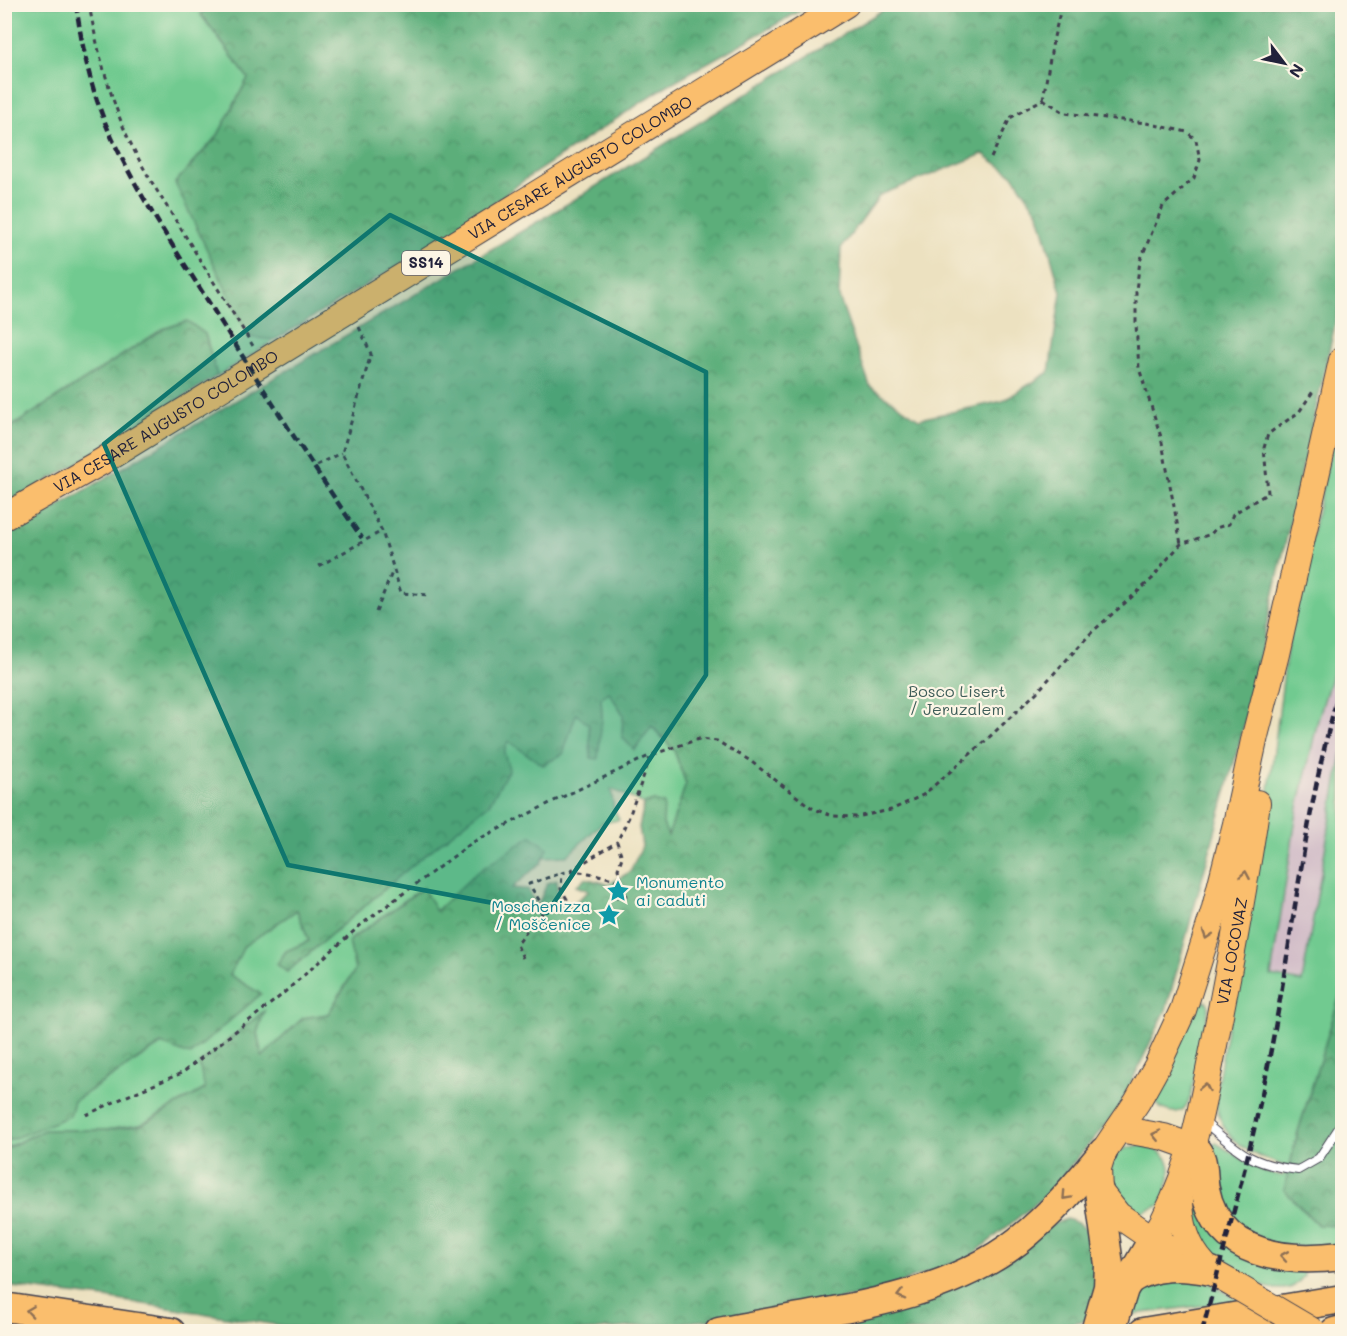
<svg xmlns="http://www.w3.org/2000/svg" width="1347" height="1336" font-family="Mali,sans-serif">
	<defs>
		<pattern id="forest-crowns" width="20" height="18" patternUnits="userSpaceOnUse" patternTransform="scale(1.5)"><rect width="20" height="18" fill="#5cae7a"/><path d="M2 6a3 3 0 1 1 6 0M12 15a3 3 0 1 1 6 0" fill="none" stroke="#4c8d65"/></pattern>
	</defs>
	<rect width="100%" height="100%" fill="#fcf5e5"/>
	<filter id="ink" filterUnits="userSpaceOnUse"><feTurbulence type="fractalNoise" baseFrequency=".0167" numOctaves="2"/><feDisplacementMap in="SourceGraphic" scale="12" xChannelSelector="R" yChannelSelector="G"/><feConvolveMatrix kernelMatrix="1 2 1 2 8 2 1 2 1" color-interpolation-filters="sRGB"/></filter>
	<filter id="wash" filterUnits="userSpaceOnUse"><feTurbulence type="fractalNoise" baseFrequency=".008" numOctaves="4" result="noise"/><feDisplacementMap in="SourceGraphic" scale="24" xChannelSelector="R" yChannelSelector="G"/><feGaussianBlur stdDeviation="1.35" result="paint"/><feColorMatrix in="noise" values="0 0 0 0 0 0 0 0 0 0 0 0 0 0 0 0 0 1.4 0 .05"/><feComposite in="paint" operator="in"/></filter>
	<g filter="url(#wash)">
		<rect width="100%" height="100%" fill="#ece1c0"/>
		<polygon fill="#d2bdc8" points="1342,642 1342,753 1302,983 1271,977 1274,955 1297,812 1318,720"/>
		<g fill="#71ca90" stroke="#4a7666" stroke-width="1.5">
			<polygon points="5,5 209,5 201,15 248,78 218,135 175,183 275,340 217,376 205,334 187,321 163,329 5,431"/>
			<path d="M1342 398V642L1318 720 1297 812 1271 976 1302 982 1342 753V989L1298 1132 1284 1190 1318 1225 1342 1226V1250L1276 1245 1226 1221 1211 1147 1216 1143 1262 1171 1283 1176 1287 1167C1248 1153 1220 1142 1215 1097L1267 805 1287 649Z"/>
			<polygon points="609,691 623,714 622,737 635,750 651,726 674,750 686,784 668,837 654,801 644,804 611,789 614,809 619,820 602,823 567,856 544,857 547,848 476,873 436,912 422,888 349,940 355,970 328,1014 303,1018 262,1057 257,1033 264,1012 205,1089 141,1125 106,1130 44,1130 5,1148 5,1142 19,1135 74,1101 162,1044 191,1054 260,994 229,975 244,946 297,910 309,941 286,951 277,964 287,972 409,868 503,753 508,741 563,754 576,713 589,725 591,757 602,718 601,698"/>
			<path d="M1200 1000 1207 1002 1209 1006 1190 1098C1188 1102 1186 1108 1182 1110 1175 1115 1159 1110 1155 1102 1155 1101 1154 1093 1154 1092L1194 1003Z"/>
			<path d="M1142 1145C1182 1154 1170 1177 1161 1205L1140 1213H1134L1107 1186 1114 1157 1126 1148Z"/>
			<path d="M1193 1170 1196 1194 1304 1272V1276C1301 1279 1297 1284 1294 1286 1270 1299 1225 1268 1204 1255L1191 1207Z"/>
			<polygon points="1193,1273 1240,1301 1126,1315 1139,1285"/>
		</g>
		<g fill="url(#forest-crowns)" stroke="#3f685a" stroke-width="1.5" fill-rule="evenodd">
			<polygon points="209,5 811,5 666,86 527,178 457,230 275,340 249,337 175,183 218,135 248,78 201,14"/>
			<path d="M891 5H1342V294L1242 734 1166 1010 1118 1110 1047 1194 970 1257 872 1293 744 1317 577 1332 339 1331 309 1330 105 1298 5 1286V1149L44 1130H106L141 1125 205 1089 199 1064 264 1011 257 1033 262 1057 303 1018 328 1014 355 970 349 941 423 888 436 911 476 873 531 836 548 848 541 863 512 888 528 889 537 907 547 883 557 880 558 896 566 905 572 904 589 891 576 886 585 878 609 884 630 872 642 846 639 827 644 804 654 801 664 804 663 824 668 836 686 784 674 750 652 726 634 750 622 737 623 714 609 692 601 698 602 718 598 759 591 758 589 725 576 714 563 754 543 765 508 741 504 753 509 769 489 804 409 868 287 972 277 964 286 951 309 941 297 910 244 946 230 975 261 994 190 1055 161 1044 74 1101 70 1116 5 1142V535L50 511 559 209ZM983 154 1013 175 1039 214 1061 292 1049 372 1003 401 919 419 870 386 839 297 841 248 880 195Z"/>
			<polygon points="187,321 205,334 217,376 68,469 5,505 5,431 163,329"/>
			<polygon points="1342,989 1342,1226 1318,1225 1284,1190 1298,1132"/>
			<path d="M1066 1219C1083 1222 1101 1241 1100 1259 1099 1279 1092 1301 1088 1320L1024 1332H790Z"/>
		</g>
	</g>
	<g filter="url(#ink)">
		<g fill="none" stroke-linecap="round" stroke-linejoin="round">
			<g stroke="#403f4f" stroke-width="10">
				<path id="service" d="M1203 1121C1239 1151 1248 1164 1298 1170L1319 1158 1342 1123"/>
			</g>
			<g stroke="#403f4f" stroke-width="28">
				<g id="primary">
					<path id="s1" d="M4 517 101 462 846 4"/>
					<polyline points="1119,1129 1164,1137 1192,1147"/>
					<path d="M1180 1190C1179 1217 1185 1245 1204 1265"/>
					<path id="s2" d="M1153 1239C1191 1178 1200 1114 1214 1045 1230 965 1245 884 1257 803"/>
					<polyline points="1236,1286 1153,1239 1118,1215 1099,1191 1098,1168 1103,1152 1137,1102 1157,1066 1183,1010 1214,912 1236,824 1255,736 1276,654 1342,360"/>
				</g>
			</g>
			<g stroke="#403f4f" stroke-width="31">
				<g id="motorway">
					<path d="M1192 1147C1206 1155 1202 1176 1205 1189 1218 1257 1285 1263 1342 1256"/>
					<path d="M1128 1281C1154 1264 1182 1265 1211 1271"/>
					<polyline points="4,1307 171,1332"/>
					<polyline points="1115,1318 1124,1289 1153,1239"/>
					<path d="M719 1332C817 1311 938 1304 1018 1241 1051 1215 1077 1184 1103 1152"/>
					<polyline points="1095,1332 1108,1287 1109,1265 1099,1191"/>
					<polyline points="1143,1332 1342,1299"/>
					<polyline points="1334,1332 1342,1330"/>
				</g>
			</g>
			<g stroke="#403f4f" stroke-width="3" stroke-dasharray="4.5 4.5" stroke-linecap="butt">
				<path d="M89 4C96 45 107 85 122 124 138 163 161 197 183 232 206 270 230 308 253 346"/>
				<polyline points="1043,99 1065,113 1146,123 1187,132 1196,140 1200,160 1194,178 1163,206 1140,261 1136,290 1136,325 1139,368 1161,437 1181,544"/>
				<polyline points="1043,99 1053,41 1062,4"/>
				<polyline points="991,158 1010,118 1043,99"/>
				<polyline points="359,327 371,354 342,453 382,531 401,593 429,595"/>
				<polyline points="317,465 342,453"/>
				<polyline points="319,566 382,531"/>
				<polyline points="376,612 393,570"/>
				<polyline points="570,871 617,842"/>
				<polyline points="626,897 618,869 622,857 617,842 629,817 651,755 699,739 717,741 749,760 812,808 832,816 856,817 891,810 923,795 982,744 1037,692 1092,632 1152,579 1163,564 1181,544 1211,534 1216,528 1229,524 1233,514 1268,493 1264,448 1268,434 1299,412 1314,390"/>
				<polyline points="618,898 612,889 622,885"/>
				<polyline points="544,908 529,884 562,873"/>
				<path d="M523 958 517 945 529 928 538 922 544 908 549 903 558 907 567 899 561 889 562 873C578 869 608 876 622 883"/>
				<polyline points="86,1115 136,1092 182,1073 278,998 362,924 473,842 552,802 651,755"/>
			</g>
			<use href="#service" stroke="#fff" stroke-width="8"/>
			<use href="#primary" stroke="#fabe6d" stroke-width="26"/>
			<use href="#motorway" stroke="#fabe6d" stroke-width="28"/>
			<g stroke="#22223b" stroke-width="4.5" stroke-dasharray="9 4.5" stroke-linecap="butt">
				<path d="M76 4C82 49 92 95 111 136 139 197 178 253 213 309 261 386 310 463 362 538"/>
				<path d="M1202 1332C1227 1236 1254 1141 1272 1044 1295 923 1306 800 1342 682"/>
			</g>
			<g stroke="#403f4f" stroke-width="28" stroke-linecap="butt">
				<polyline id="primary-bridge" points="1236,1286 1314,1332"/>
			</g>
			<use href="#primary-bridge" stroke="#fabe6d" stroke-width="26"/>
		</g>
		<defs><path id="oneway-chevron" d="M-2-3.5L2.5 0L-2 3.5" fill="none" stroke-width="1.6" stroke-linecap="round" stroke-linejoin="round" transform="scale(1.5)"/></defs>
		<g stroke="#8e7054">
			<use href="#oneway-chevron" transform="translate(1245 875) rotate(-80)"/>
			<use href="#oneway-chevron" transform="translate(1207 935) rotate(108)"/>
			<use href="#oneway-chevron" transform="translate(1205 1087) rotate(-78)"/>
			<use href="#oneway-chevron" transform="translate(1156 1135) rotate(-167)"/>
			<use href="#oneway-chevron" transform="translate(1066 1196) rotate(133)"/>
			<use href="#oneway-chevron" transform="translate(1284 1256) rotate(-170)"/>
			<use href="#oneway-chevron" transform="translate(901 1295) rotate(166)"/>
			<use href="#oneway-chevron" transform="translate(30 1311) rotate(-172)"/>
		</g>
	</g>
	<path fill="#0f766e" fill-opacity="0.2" stroke="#0f766e" stroke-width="4.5" stroke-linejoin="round" d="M390 215 706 372V675L547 913 288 865 104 444Z"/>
	<defs>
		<g id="sight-bare" transform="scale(1.8)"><path d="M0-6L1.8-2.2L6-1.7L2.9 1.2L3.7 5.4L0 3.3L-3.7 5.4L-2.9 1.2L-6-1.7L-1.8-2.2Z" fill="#0f9aa8" stroke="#fcf5e5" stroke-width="2.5" paint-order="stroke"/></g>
	</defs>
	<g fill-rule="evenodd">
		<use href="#sight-bare" x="618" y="891"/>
		<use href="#sight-bare" x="609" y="915"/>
	</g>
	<g text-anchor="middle" stroke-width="4.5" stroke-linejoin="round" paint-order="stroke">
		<rect fill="#fcf5e5" stroke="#63616e" stroke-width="1.5" x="402" y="251" width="48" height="24" rx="4.5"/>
		<g font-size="15" font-weight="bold" fill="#22223b">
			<text x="426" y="268">SS14</text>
		</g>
		<g font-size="16" fill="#22223b" stroke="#fcf5e5">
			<text dy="6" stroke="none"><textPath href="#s1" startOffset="674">VIA CESARE AUGUSTO COLOMBO</textPath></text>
			<text dy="6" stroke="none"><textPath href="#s1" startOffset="188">VIA CESARE AUGUSTO COLOMBO</textPath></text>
			<text dy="6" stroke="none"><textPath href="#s2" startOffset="300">VIA LOCOVAZ</textPath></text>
		</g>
		<g font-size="16" fill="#3e5d59" stroke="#fcf5e5">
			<text x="957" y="697">Bosco Lisert<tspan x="957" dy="18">/ Jeruzalem</tspan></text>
		</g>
		<g font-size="16" fill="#0d838f" stroke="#fcf5e5" text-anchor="start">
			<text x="636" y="888">Monumento<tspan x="636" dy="18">ai caduti</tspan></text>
			<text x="591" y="912" text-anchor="end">Moschenizza<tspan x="591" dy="18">/ Moščenice</tspan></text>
		</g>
	</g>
	<rect width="1347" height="1336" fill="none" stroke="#fcf5e5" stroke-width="24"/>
	<g transform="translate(1284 63) rotate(122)" stroke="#fcf5e5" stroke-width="4.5" paint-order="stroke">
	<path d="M0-4.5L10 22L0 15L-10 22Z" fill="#22223b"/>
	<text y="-9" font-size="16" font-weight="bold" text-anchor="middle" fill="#22223b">N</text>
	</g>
</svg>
